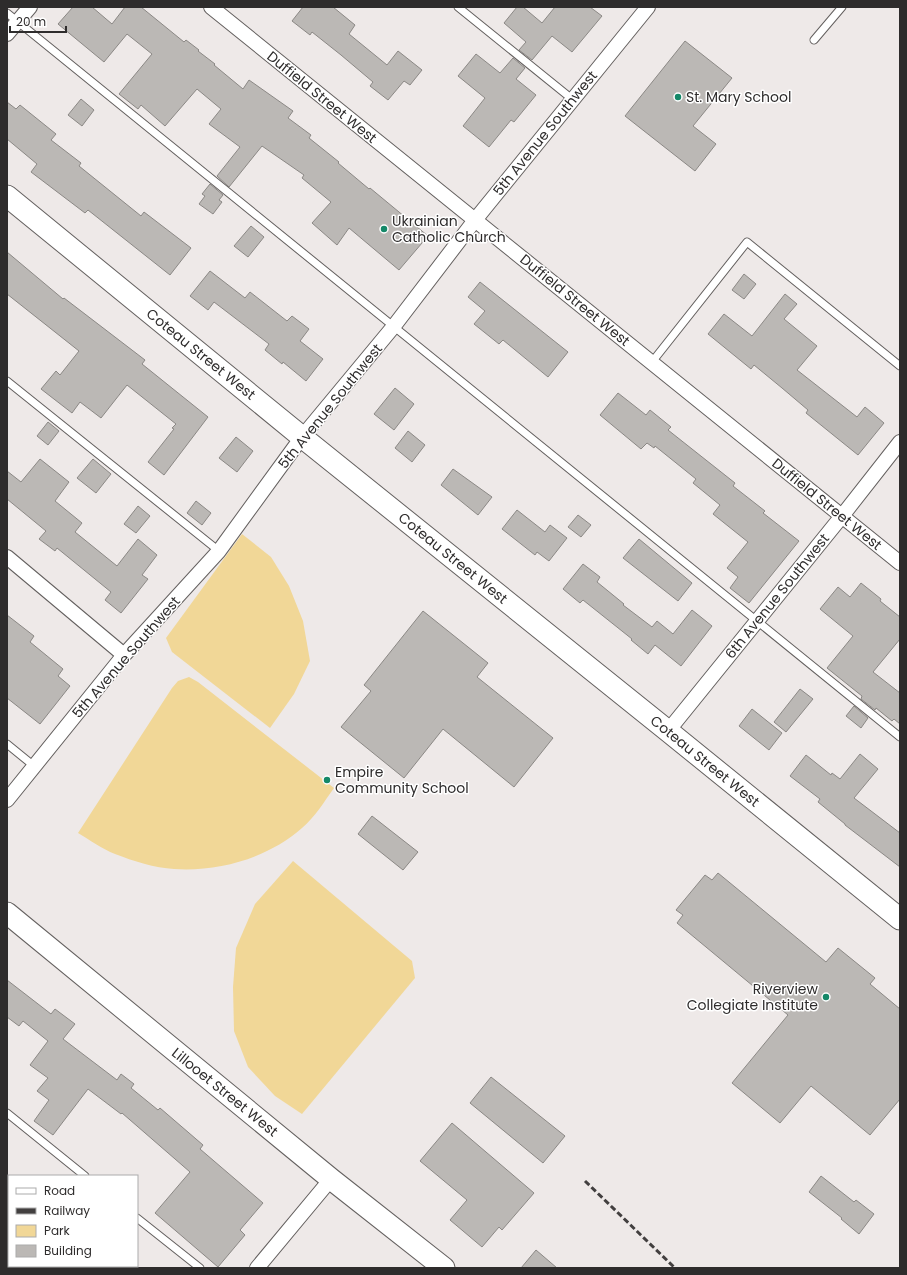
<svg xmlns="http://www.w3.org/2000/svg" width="907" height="1275" font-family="Poppins,sans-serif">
	<rect width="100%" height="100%" fill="#eee9e8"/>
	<g fill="#f1d797">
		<polygon points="242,534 271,557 289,586 303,621 310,661 294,694 270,728 172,652 166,638"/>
		<path d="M189 677 198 682 334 788C324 802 315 817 302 828 268 858 219 872 174 869 155 868 133 861 115 854 102 849 90 840 78 833L172 688 178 681Z"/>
		<polygon points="293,861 412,961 415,978 302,1114 275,1096 248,1067 234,1031 233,987 236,948 255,904"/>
	</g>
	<g fill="#bbb8b5" stroke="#8b8885">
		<polygon points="73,7 92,7 112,24 125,7 141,7 184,42 186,40 199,50 198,51 215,64 214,65 243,89 249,80 293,111 288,118 311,135 309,138 339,162 338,163 369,189 370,188 428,236 399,270 349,228 337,245 312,223 331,202 302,178 304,175 262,146 229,187 217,176 240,147 209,124 221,109 197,89 165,126 141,105 138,109 119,94 152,54 127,34 104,62 58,24"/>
		<polygon points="303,7 333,7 355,25 349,34 387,65 398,51 422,70 410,85 404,81 388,100 370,86 373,82 341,55 312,32 310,35 292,21"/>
		<polygon points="517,7 523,7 542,23 555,7 590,7 602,16 572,52 552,36 532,60 519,50 526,42 504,23"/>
		<polygon points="685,41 732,78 693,126 716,144 695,171 625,116"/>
		<polygon points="476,54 500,73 513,58 525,68 516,79 536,95 514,122 511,120 489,147 463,126 485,98 458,76"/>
		<polygon points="81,99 94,110 82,126 68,115"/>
		<polygon points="7,102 16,109 20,105 56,134 51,140 81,163 79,166 141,216 144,212 191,248 170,275 88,210 85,213 31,172 37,164 7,139"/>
		<polygon points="210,184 223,195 219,200 222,202 213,214 199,204 205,196 202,194"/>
		<polygon points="251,226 264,237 248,257 234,246"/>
		<polygon points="7,252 63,299 64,298 145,360 142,364 208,417 164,475 148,462 174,429 172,428 176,424 127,385 101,418 80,402 72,413 41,389 56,371 60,375 79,351 7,294"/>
		<polygon points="210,271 245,298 250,292 287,321 292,316 309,329 300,341 323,359 306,381 283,362 282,364 265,350 269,344 214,302 208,310 190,296"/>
		<polygon points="744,274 756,284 744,299 732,290"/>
		<polygon points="480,282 568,352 548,377 503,340 499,344 474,324 485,311 468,297"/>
		<polygon points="785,294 797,304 784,319 817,346 797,370 857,417 865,407 884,423 858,455 806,413 808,410 782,388 754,365 751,369 708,334 724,314 752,336"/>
		<polygon points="395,388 414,404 394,430 374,414"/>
		<polygon points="618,393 646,415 650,410 671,427 668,430 735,483 733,486 765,511 763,513 799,541 749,603 730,588 738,577 727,568 748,542 713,514 720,505 693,483 696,479 655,446 654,448 647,443 641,449 600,415"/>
		<polygon points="48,422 59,431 48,445 37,436"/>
		<polygon points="408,431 425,445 412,462 395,448"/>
		<polygon points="236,437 253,451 237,472 219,458"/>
		<polygon points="40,459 69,482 55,501 82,523 75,532 117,566 138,539 157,555 142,575 148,579 121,613 105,600 111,592 57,548 55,551 39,539 46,531 7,499 7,471 21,482"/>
		<polygon points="93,459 111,474 96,493 77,478"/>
		<polygon points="453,469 492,497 478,515 441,485"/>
		<polygon points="196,501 211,513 202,525 187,513"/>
		<polygon points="138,506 150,516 136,533 124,524"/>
		<polygon points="517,510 545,532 550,525 567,538 549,561 537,552 535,555 502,529"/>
		<polygon points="578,515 591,525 581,537 568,527"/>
		<polygon points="639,539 692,583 678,601 623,558"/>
		<polygon points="583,564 600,577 597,582 624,604 623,605 652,627 657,621 673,634 692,610 712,626 681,666 655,645 648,654 631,640 632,639 583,600 580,603 563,589"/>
		<polygon points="861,583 881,599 880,601 900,617 900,639 873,672 900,693 900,724 894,719 892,721 876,708 875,710 861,699 862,696 827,668 853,636 820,609 838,587 850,597"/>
		<polygon points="423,611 488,663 477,677 553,738 514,787 443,729 404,778 341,727 371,691 364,685"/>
		<polygon points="7,615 34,636 30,642 63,669 58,676 70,686 40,724 7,698"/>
		<polygon points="800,689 813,699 786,732 774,722"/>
		<polygon points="854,706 868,718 861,728 846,716"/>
		<polygon points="752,709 782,733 769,750 739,726"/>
		<polygon points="860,754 878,769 854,798 900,833 900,867 845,825 845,824 818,802 820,799 790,776 806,755 831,775 832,773 840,779"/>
		<polygon points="372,816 418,852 403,870 358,834"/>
		<polygon points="718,873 826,962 838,948 875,978 870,984 900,1009 900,1099 870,1135 811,1086 780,1123 732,1083 788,1015 677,923 683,915 676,910 705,875 712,880"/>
		<polygon points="7,980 51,1014 55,1009 75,1024 63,1039 117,1080 121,1074 134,1084 131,1088 158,1110 160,1108 203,1145 200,1149 263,1203 240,1230 245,1235 218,1267 155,1213 190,1172 122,1113 121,1114 88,1089 53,1135 34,1121 49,1100 37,1091 48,1078 30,1065 48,1041 23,1021 19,1026 7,1017"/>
		<polygon points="491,1077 565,1136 543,1163 470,1103"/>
		<polygon points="452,1123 534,1193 502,1230 499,1227 482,1247 450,1220 467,1200 420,1161"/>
		<polygon points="821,1176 854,1202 856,1200 874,1214 859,1234 841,1219 842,1218 809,1192"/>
		<polygon points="536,1250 557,1268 521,1268"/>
	</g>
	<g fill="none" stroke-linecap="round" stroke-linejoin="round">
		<g stroke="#64605f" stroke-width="9">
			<g id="lane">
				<polyline points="458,7 572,99"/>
				<polyline points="7,13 900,737"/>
				<polyline points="814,40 842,7"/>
				<polyline points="652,362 747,242 900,366"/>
				<polyline points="7,381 219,551"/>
				<polyline points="7,744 34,766"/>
				<polyline points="7,1113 85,1176"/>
				<polyline points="137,1218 200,1268"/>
			</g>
		</g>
		<g stroke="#64605f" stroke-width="16">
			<g id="street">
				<polyline points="211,7 900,563"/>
				<polyline points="7,34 30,7"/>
				<polyline points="7,557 124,655"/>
				<polyline points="668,731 842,516 900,442"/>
				<polyline points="7,800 124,655 219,551 302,437 394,326 475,220 648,7"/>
				<polyline points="257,1268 331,1179"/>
			</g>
		</g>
		<g stroke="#64605f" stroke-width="23">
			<g id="secondary">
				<polyline points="7,196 302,437 668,731 900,919"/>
				<polyline points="7,913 331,1179 444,1268"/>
			</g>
		</g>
		<use href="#lane" stroke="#fff" stroke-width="7"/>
		<use href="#street" stroke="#fff" stroke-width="14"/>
		<use href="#secondary" stroke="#fff" stroke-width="21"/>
		<polyline stroke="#423f3f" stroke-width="3" stroke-dasharray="6 3" stroke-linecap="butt" points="585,1181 675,1268"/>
	</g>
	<g fill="#148868" stroke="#fff" stroke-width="1.5">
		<circle cx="678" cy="97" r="4"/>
		<circle cx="384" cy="229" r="4"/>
		<circle cx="327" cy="780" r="4"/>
		<circle cx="826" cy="997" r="4"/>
	</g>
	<g text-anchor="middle" stroke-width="3" stroke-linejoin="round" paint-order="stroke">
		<g font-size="14" fill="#2e2c2c" stroke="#fff">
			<text transform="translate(322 97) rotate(39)" y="5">Duffield Street West</text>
			<text transform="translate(545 133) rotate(-51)" y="5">5th Avenue Southwest</text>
			<text transform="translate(575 300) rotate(39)" y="5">Duffield Street West</text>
			<text transform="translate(201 354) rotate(39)" y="5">Coteau Street West</text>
			<text transform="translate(330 406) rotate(-51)" y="5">5th Avenue Southwest</text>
			<text transform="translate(827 504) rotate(39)" y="5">Duffield Street West</text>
			<text transform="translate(453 558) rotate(39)" y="5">Coteau Street West</text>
			<text transform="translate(777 596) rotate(-51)" y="5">6th Avenue Southwest</text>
			<text transform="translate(126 657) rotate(-49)" y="5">5th Avenue Southwest</text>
			<text transform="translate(705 761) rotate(39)" y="5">Coteau Street West</text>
			<text transform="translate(225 1092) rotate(39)" y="5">Lillooet Street West</text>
		</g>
		<g font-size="14" fill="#2e2c2c" stroke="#fff" text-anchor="start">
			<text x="686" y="102">St. Mary School</text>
			<text x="392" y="226">Ukrainian<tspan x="392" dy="16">Catholic Church</tspan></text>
			<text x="335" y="777">Empire<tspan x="335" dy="16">Community School</tspan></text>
			<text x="818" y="994" text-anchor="end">Riverview<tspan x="818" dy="16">Collegiate Institute</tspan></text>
		</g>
	</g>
	<rect width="907" height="1275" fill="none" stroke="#2e2c2c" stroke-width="16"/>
	<rect x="8" y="1175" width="130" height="92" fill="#ffffff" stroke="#ababab"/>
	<rect x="16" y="1188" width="20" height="6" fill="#ffffff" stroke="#ababab"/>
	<text x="44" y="1195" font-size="12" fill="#2e2c2c">Road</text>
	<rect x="16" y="1208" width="20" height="6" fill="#423f3f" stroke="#ababab"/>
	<text x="44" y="1215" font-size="12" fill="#2e2c2c">Railway</text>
	<rect x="16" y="1225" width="20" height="12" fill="#f1d797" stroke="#ababab"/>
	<text x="44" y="1235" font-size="12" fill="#2e2c2c">Park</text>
	<rect x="16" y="1245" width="20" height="12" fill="#bbb8b5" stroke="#ababab"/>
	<text x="44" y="1255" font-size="12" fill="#2e2c2c">Building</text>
	<path d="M10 26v6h56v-6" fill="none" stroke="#2e2c2c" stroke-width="2"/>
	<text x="16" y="26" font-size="12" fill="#2e2c2c" stroke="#ffffff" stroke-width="3" paint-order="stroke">20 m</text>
</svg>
